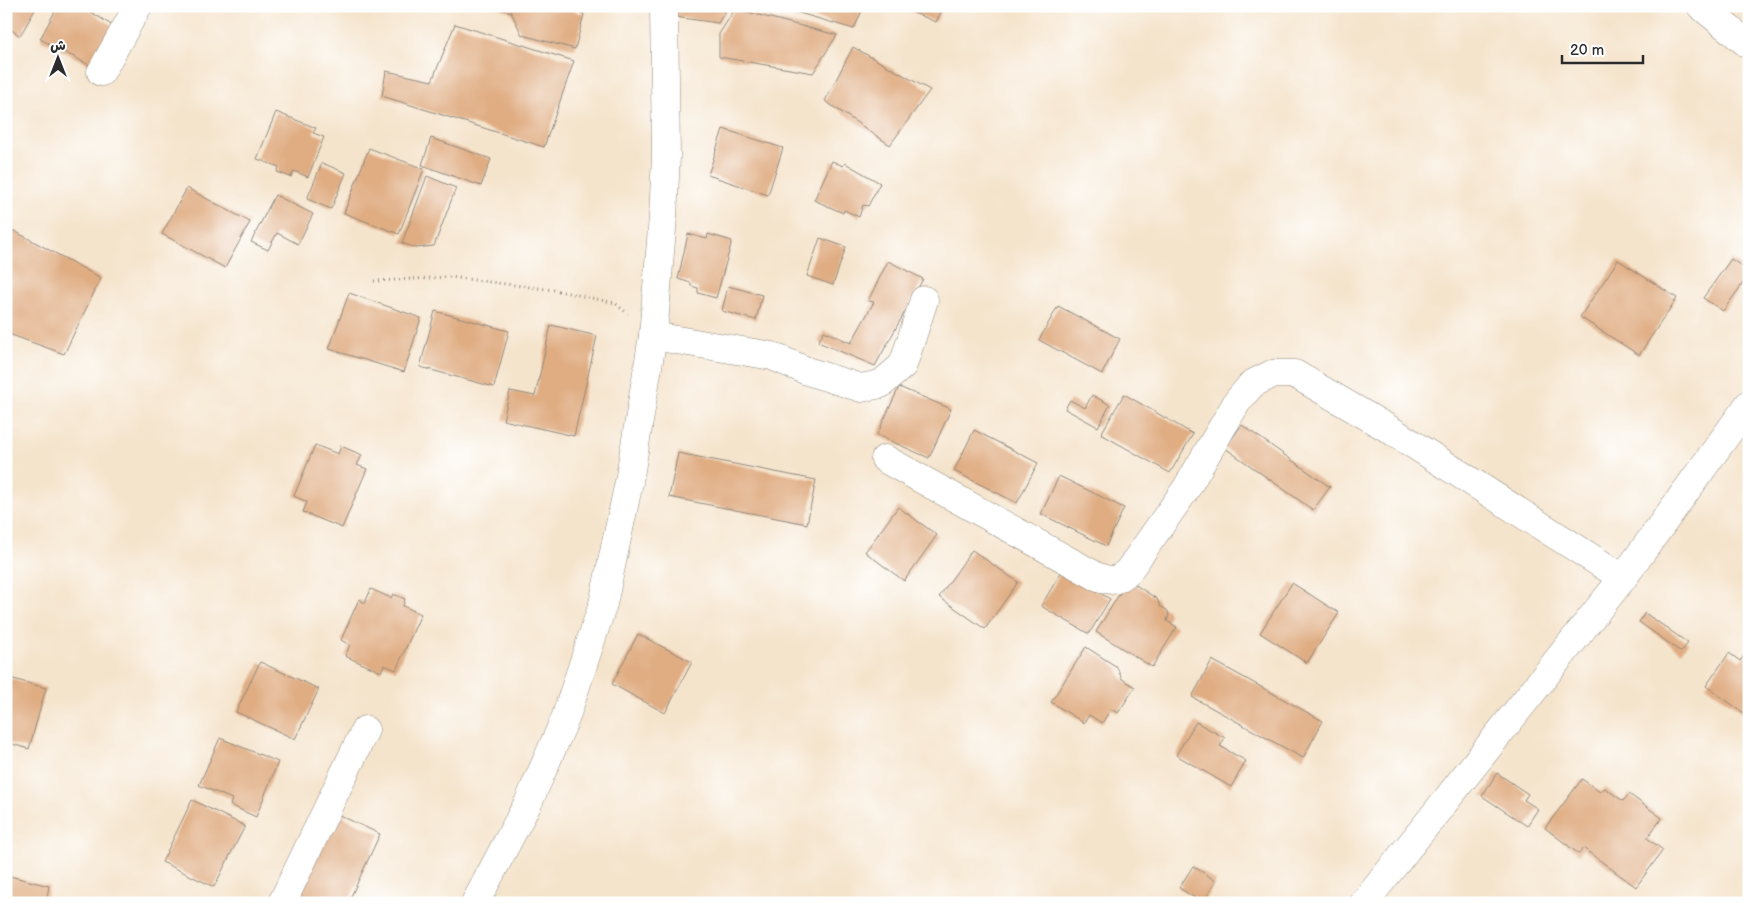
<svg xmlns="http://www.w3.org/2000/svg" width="1755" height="909" font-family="'Balsamiq Sans','Playpen Sans Arabic',sans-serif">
	<rect width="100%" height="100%" fill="#fff"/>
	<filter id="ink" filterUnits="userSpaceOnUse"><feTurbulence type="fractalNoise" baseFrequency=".02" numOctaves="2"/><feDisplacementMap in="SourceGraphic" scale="10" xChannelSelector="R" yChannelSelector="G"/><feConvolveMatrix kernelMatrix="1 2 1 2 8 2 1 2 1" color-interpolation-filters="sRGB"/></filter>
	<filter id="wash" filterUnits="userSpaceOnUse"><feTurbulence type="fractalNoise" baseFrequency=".0096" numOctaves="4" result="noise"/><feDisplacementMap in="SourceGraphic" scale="20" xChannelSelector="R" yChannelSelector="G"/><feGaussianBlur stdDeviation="1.12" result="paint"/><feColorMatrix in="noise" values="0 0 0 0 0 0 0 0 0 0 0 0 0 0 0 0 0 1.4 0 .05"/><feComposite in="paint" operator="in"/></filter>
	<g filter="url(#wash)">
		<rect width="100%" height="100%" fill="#f5e4cc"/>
		<g id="blocks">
			<g fill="#e0ad83">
				<polygon points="6,6 37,6 20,36 6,26"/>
				<polygon points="58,6 81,6 113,26 91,66 40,39"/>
				<polygon points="493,6 557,6 584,14 575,49 522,35 511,12"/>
				<polygon points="677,6 729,6 718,23 675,17"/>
				<polygon points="791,6 864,6 854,29 789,10"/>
				<polygon points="898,6 944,6 936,22"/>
				<polygon points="735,9 837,35 813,73 719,57 719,34"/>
				<polygon points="455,24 574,61 544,147 382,96 386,71 432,81"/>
				<polygon points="853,47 930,90 890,145 825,101"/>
				<polygon points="276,112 316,128 313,133 324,137 308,177 294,171 291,177 277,172 279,167 257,159"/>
				<polygon points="723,129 783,148 768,195 708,175"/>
				<polygon points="431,138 491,159 481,186 422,165"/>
				<polygon points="369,148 424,169 399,234 344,213"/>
				<polygon points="832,161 843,166 845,163 880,183 868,206 863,205 859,217 844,210 843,213 814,200"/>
				<polygon points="322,163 346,173 331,209 307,199"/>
				<polygon points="427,176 456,188 434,246 416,248 402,243"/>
				<polygon points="187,188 250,222 225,268 162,234"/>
				<polygon points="275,195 313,214 298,244 277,233 268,250 251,242"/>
				<polygon points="7,227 101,278 64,354 6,333"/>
				<polygon points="688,234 707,239 708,234 732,241 716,298 698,293 698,288 691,286 691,283 678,279"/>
				<polygon points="820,238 846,247 833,285 807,276"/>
				<polygon points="1731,259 1749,271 1749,275 1723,311 1703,298"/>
				<polygon points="1618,260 1677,298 1639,355 1580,317"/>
				<polygon points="888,261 923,279 875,366 818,342 824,331 851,343 874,302 868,301"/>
				<polygon points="728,286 762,295 756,320 722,311"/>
				<polygon points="349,293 421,318 404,372 329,349"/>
				<polygon points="1058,306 1120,339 1102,374 1039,340"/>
				<polygon points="435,311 509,331 494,387 420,367"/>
				<polygon points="551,325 597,336 574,436 503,420 510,391 535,396"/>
				<polygon points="899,387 951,409 929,458 877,435"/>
				<polygon points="1124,394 1193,434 1170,473 1101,434"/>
				<polygon points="1092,395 1110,405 1098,427 1065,409 1070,400 1085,408"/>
				<polygon points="1242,425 1330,487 1313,510 1225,448"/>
				<polygon points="974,430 1038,463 1017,503 954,471"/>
				<polygon points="315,445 338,454 341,446 362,455 357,465 367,469 342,528 303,512 307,502 294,496"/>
				<polygon points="678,453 816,480 807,524 669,497"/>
				<polygon points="1059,476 1124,508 1106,546 1041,514"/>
				<polygon points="898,507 937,535 904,581 865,552"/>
				<polygon points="972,550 1018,582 985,629 939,597"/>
				<polygon points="1062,571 1110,599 1089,634 1041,606"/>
				<polygon points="1128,580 1157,599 1160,606 1167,610 1169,614 1167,621 1177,627 1152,667 1096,632"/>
				<polygon points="1292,583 1339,613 1307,663 1260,633"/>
				<polygon points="371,589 391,598 393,594 405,599 403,606 421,614 396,670 384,665 381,672 345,656 350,645 341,640 359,599 365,603"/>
				<polygon points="1645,613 1688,643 1681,652 1639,622"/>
				<polygon points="638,634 692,662 665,713 612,684"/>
				<polygon points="1086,647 1117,667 1122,679 1135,687 1118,713 1111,709 1102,723 1089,715 1084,723 1051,702"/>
				<polygon points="1729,653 1740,661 1745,654 1749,656 1749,707 1744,713 1706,686"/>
				<polygon points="1212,660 1323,721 1303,758 1192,697"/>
				<polygon points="260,662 319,689 295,739 236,712"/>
				<polygon points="6,677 46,688 29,749 9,743 6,751"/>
				<polygon points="1196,722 1225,738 1220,746 1246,761 1231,787 1176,755"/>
				<polygon points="220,738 278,762 256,817 230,805 232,799 199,785"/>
				<polygon points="1497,773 1528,794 1524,800 1538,809 1527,826 1482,796"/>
				<polygon points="1582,779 1600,792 1605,788 1623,801 1629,794 1662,818 1647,838 1663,850 1636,887 1583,848 1579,854 1545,828"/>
				<polygon points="192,800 245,826 214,887 162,862"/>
				<polygon points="326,809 380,834 348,903 308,903 287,893"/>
				<polygon points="1193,866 1216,881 1203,903 1179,888"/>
				<polygon points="6,875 49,886 46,903 6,903"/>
			</g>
		</g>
	</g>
	<g filter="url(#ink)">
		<use href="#blocks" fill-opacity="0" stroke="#90887c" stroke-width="1"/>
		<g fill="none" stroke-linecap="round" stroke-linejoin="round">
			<g stroke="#90887c" stroke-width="29">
				<g id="minor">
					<polyline points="1701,6 1749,45"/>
					<polyline points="101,72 138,6"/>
					<polyline points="653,336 772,356 807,371 861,388 881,384 903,365 924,300"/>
					<path d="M885 459 1096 576C1111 582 1118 582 1129 570L1186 489 1237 402 1252 384 1272 374H1295L1389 429 1623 578"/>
					<polyline points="282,903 365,730"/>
					<polyline points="475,903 528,803 565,719 603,604 629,482 653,336 663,217 666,157 664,6"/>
					<polyline points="1364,903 1623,578 1749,404"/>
				</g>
			</g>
			<polyline stroke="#90887c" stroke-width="3" stroke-dasharray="1 4" stroke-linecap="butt" points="374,281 450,277 554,290 615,303 628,314"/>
			<use href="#minor" stroke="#fff" stroke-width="28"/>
		</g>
	</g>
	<rect width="1755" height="909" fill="none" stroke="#fff" stroke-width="25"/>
	<g transform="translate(58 58)" stroke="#ffffff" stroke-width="4" paint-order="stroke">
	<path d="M0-4L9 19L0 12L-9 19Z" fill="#2b2b2b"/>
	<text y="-8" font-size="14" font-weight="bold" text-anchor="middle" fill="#2b2b2b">ش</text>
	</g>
	<path d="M1562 55v8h81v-8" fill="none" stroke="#2b2b2b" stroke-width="2.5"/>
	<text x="1570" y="55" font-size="15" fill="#2b2b2b" stroke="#ffffff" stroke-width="4" paint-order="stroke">20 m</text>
</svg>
